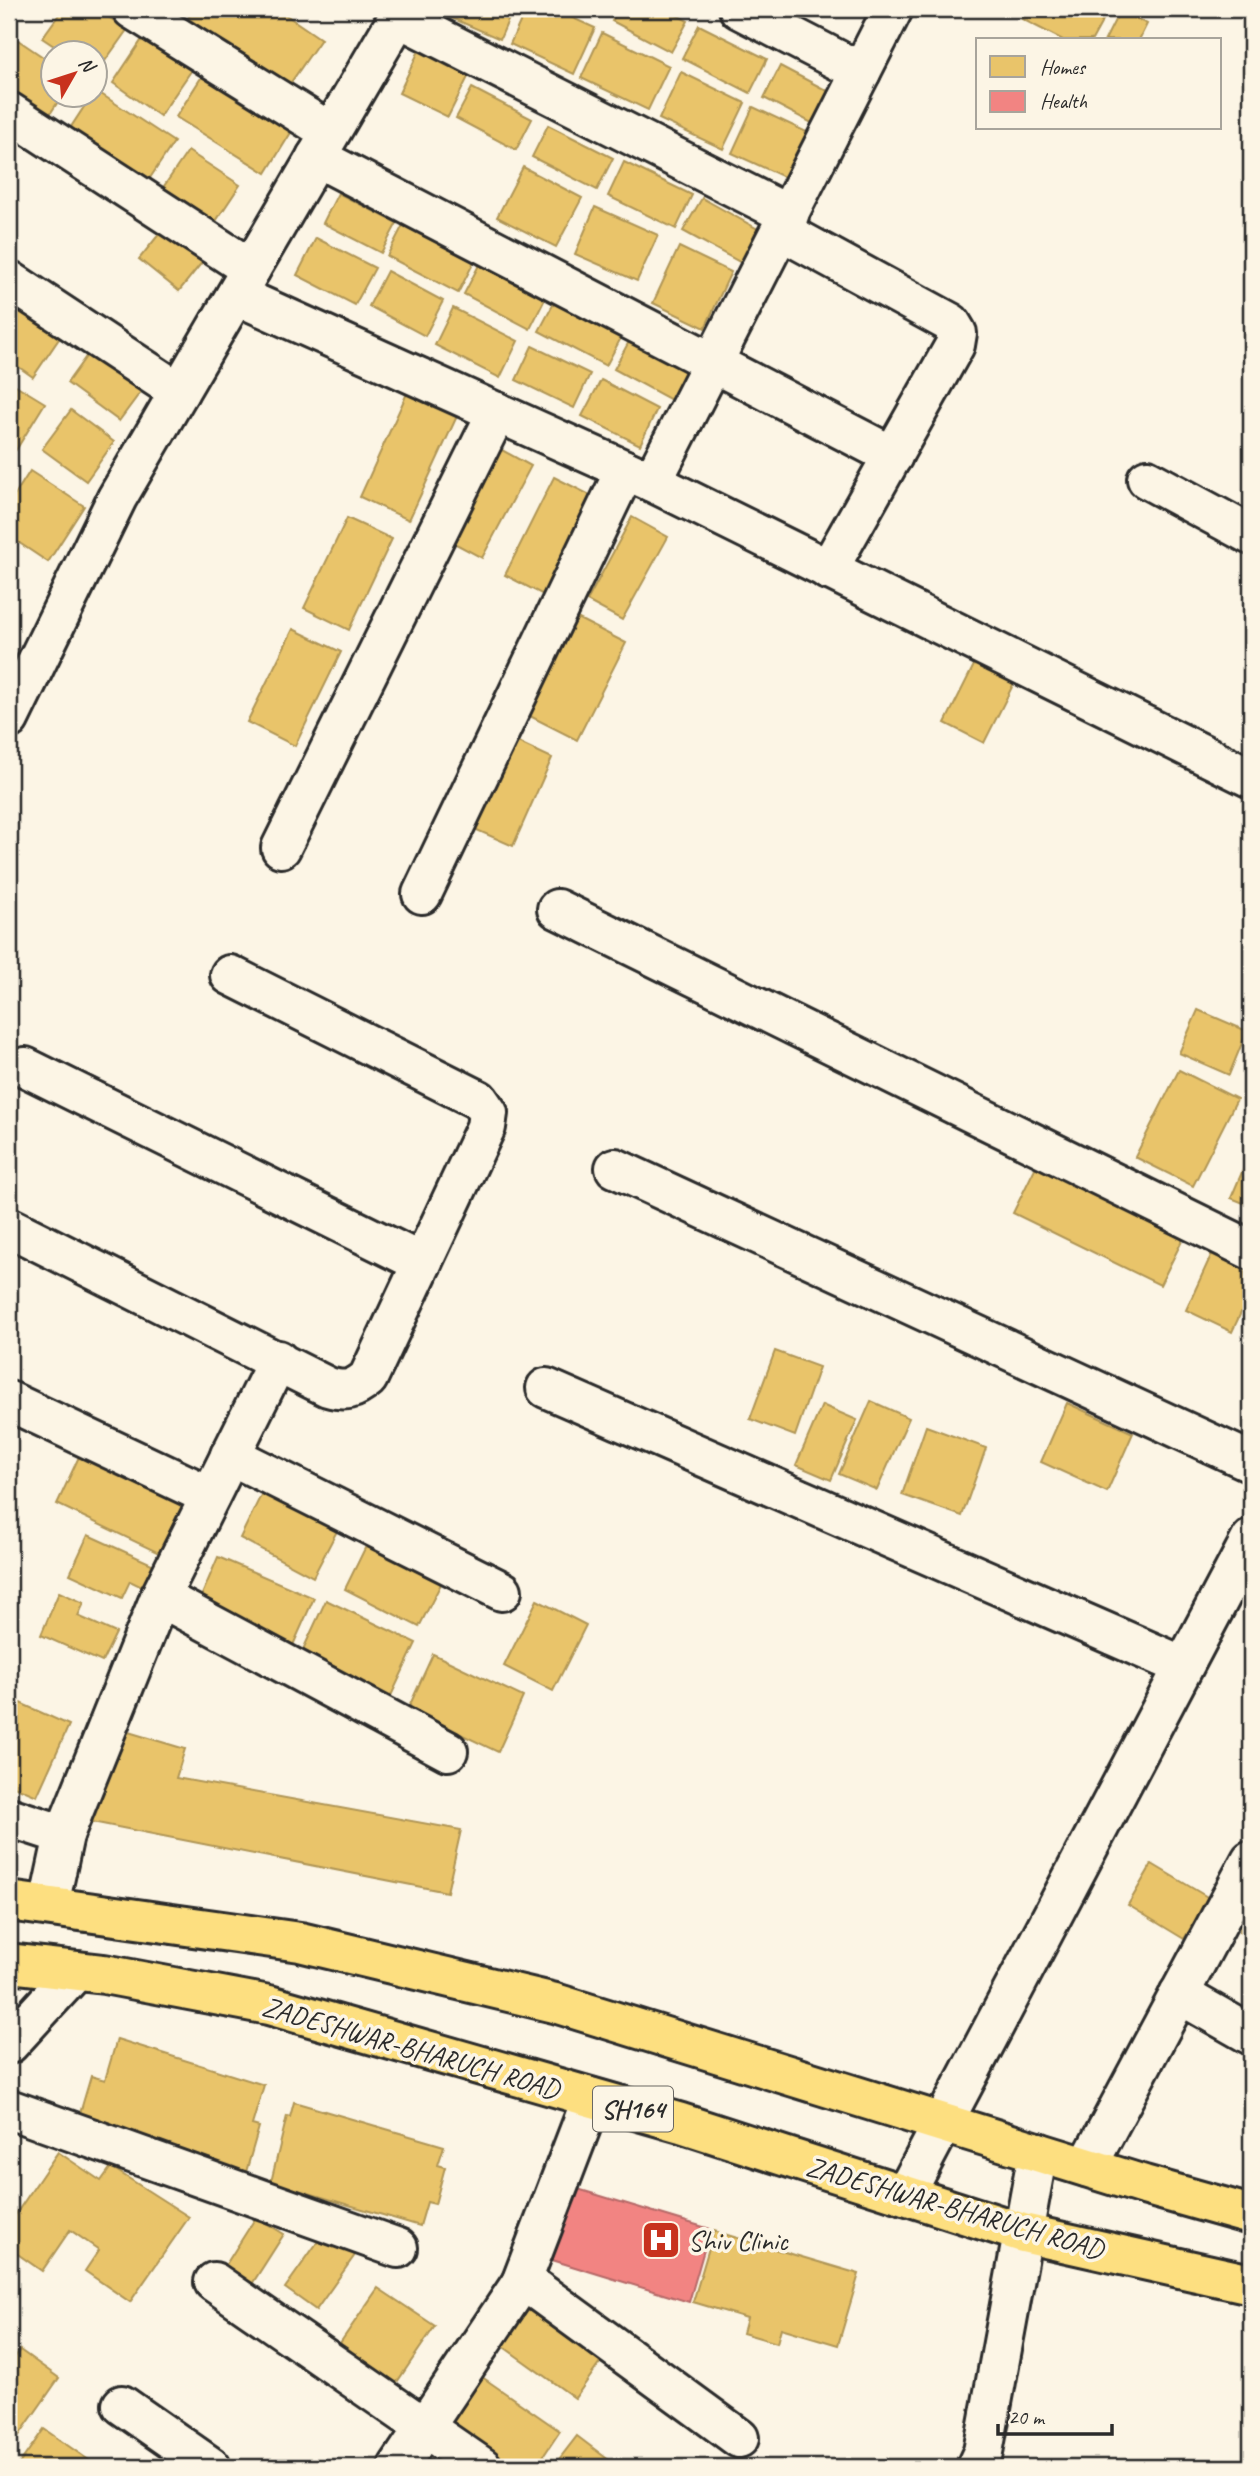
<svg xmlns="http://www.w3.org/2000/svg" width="1260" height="2476" font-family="Caveat,sans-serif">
	<rect width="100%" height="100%" fill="#fcf5e5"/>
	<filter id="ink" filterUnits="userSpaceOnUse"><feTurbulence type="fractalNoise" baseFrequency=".0143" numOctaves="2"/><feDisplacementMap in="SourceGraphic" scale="14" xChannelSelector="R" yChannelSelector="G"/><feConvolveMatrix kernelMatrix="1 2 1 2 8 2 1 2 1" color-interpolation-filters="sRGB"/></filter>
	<g filter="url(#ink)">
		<g fill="#e9c46a" stroke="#b09657" stroke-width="2">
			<polygon points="63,9 97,9 127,30 95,75 94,52 63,52 42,38"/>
			<polygon points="195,9 277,9 321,39 287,88 188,18"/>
			<polygon points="439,9 513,9 500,39 438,12"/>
			<polygon points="526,9 553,9 595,28 574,74 510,44"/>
			<polygon points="619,9 665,9 688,21 671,52 612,21"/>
			<polygon points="1027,9 1109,9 1092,40 1063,40 1022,19"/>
			<polygon points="1120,10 1147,24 1139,40 1105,40"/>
			<polygon points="699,25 767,59 750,93 682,58"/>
			<polygon points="602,33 669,66 648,110 581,78"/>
			<polygon points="9,34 52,63 52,94 63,94 48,117 9,91"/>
			<polygon points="143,38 191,71 160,116 113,83"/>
			<polygon points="423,42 473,67 448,117 399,93"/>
			<polygon points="780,66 843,99 827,131 764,98"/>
			<polygon points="206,70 295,126 266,173 176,117"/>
			<polygon points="681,72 745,103 723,149 659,119"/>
			<polygon points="472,88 532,119 516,150 456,118"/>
			<polygon points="95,90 174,142 146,184 67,133"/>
			<polygon points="753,107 815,136 795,182 732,153"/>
			<polygon points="548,125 613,158 597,190 532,157"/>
			<polygon points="188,151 240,185 214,224 162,189"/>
			<polygon points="624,162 692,195 676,229 608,196"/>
			<polygon points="523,167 582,198 556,247 497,217"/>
			<polygon points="338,193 397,223 381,253 323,223"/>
			<polygon points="702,198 763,232 745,265 683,231"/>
			<polygon points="595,207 658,235 637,281 575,254"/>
			<polygon points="403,225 474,262 458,293 387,256"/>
			<polygon points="164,228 204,260 179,291 139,259"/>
			<polygon points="316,238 375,268 355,305 297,275"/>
			<polygon points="679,247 731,272 705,328 653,303"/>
			<polygon points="479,265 545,299 530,329 464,294"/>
			<polygon points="387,271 443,301 425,336 369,306"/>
			<polygon points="9,288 67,327 33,377 9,360"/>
			<polygon points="555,301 622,336 606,366 539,331"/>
			<polygon points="453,308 518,341 500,378 435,345"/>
			<polygon points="632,336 691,369 673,401 614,369"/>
			<polygon points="532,346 590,374 574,408 516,380"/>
			<polygon points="93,347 145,386 119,421 67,383"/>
			<polygon points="601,380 657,409 640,445 582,416"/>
			<polygon points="9,381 45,403 16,450 9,445"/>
			<polygon points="408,391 458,414 409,520 360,497"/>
			<polygon points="71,410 114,442 86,481 42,449"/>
			<polygon points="491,444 531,466 482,558 441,536"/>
			<polygon points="30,471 84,506 48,562 9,536 9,504"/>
			<polygon points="554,477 602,501 553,600 505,575"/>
			<polygon points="632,517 668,537 622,620 587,601"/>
			<polygon points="347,518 392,539 349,630 304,608"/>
			<polygon points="571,615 626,643 577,740 522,712"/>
			<polygon points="293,629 341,652 295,746 247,722"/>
			<polygon points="980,653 1019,673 984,743 945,723"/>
			<polygon points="509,738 552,758 513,846 470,827"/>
			<polygon points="1198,1010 1247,1031 1229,1075 1179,1053"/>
			<polygon points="1179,1070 1237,1099 1193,1186 1135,1157"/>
			<polygon points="1251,1151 1251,1206 1231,1198"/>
			<polygon points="1040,1158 1187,1231 1160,1285 1013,1213"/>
			<polygon points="1213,1251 1251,1269 1251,1291 1232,1332 1186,1310"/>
			<polygon points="775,1351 819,1367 795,1436 750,1419"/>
			<polygon points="871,1401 909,1418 877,1490 839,1474"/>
			<polygon points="1067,1403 1133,1433 1107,1492 1041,1462"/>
			<polygon points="822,1405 857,1420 831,1480 796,1465"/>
			<polygon points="926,1426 986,1448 962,1516 902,1495"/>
			<polygon points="83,1448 189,1499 163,1555 57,1504"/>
			<polygon points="262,1493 337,1531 313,1577 240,1538"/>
			<polygon points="88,1535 154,1565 144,1588 130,1581 122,1598 70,1574"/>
			<polygon points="369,1540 444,1578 419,1627 345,1589"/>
			<polygon points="218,1557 314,1598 290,1652 195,1611"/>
			<polygon points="59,1592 84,1603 78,1616 116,1633 102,1662 41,1635"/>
			<polygon points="326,1600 416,1643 390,1698 300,1656"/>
			<polygon points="537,1600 586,1625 553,1691 504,1666"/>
			<polygon points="433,1654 523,1697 498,1752 408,1709"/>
			<polygon points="9,1698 69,1725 37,1796 9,1784"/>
			<polygon points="125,1731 185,1749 176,1778 461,1830 447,1892 87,1821"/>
			<polygon points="1152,1864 1209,1898 1184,1939 1128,1905"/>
			<polygon points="1251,1908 1251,1939 1239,1932"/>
			<polygon points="117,2039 264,2085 252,2125 259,2127 246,2172 78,2120 91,2076 105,2080"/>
			<polygon points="294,2102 444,2146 438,2165 445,2167 435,2204 427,2202 420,2226 271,2182 287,2116 290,2117"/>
			<polygon points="58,2152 101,2181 111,2167 189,2217 130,2302 85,2271 99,2250 70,2230 42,2271 9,2248 9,2224"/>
			<polygon points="256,2217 284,2234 252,2284 225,2266"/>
			<polygon points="329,2226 360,2248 316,2310 285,2288"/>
			<polygon points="714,2231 859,2274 838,2345 781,2328 777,2343 743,2333 747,2318 693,2302"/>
			<polygon points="378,2288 435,2326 395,2385 338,2346"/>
			<polygon points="528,2307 602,2360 575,2398 501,2345"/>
			<polygon points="20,2350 59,2378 13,2444 9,2441 9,2365"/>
			<polygon points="472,2370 560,2431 536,2467 508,2467 438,2419"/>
			<polygon points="44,2429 90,2461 85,2467 17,2467"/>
			<polygon points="577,2436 618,2467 553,2467"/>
		</g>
		<polygon fill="#f28482" stroke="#b66968" stroke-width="2" points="571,2187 710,2229 689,2302 549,2259"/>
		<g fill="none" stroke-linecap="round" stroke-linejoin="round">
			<g stroke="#2b2b2b" stroke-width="44">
				<g id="minor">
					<polyline points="132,9 330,132"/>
					<polyline points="739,9 861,72"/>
					<polyline points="398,17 789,215"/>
					<polyline points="9,112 251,269"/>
					<polyline points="316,157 893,456"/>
					<polyline points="782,231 951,323 957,333 955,345 828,570"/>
					<polyline points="9,280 179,392"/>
					<polyline points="236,295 652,482 1251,778"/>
					<polyline points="1147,479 1251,535"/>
					<polyline points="652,482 893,9"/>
					<polyline points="9,719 117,498 403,9"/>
					<polyline points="281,848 497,412"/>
					<polyline points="422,894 625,470"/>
					<polyline points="557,909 1251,1250"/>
					<polyline points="25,1067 422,1263"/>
					<polyline points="615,1168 1251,1462"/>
					<path d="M9 1227 328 1387C346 1392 354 1390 368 1378L486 1127 488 1113 479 1100 230 975"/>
					<polyline points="546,1388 1183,1666"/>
					<polyline points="9,1401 210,1496"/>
					<polyline points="230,1455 502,1591"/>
					<polyline points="160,1597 448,1751"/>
					<polyline points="9,1817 64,1835 49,1905"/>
					<polyline points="64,1835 160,1597 278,1360"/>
					<polyline points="1179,1994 1251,2035"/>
					<polyline points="9,2044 76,1971"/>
					<polyline points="9,2109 398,2248"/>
					<polyline points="1087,2167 1251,1860"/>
					<polyline points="905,2195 1251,1539"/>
					<polyline points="214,2282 482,2467"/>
					<polyline points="521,2283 592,2098"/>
					<polyline points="122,2405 211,2467"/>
					<polyline points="398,2467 521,2283 538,2291 739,2438"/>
					<polyline points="976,2467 983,2452 1038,2152"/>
				</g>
			</g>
			<g stroke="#2b2b2b" stroke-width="44">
				<g id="major">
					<polyline points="9,1901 300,1942 555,2003 1144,2185 1251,2215"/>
					<polyline points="9,1963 104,1974 269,2005 681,2123 1023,2233 1251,2284"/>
				</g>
			</g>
			<use href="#minor" stroke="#fcf5e5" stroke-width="38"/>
			<use href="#major" stroke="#fddf80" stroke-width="38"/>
		</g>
	</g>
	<defs>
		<g id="hospital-square" transform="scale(2.0125)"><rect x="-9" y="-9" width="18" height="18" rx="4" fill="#c8321e" stroke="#fcf5e5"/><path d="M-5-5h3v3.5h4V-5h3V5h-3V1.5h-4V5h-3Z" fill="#fff"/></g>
	</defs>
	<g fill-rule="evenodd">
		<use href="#hospital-square" x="661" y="2240"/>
	</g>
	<g text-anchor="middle" stroke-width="7" stroke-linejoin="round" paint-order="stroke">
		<rect fill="#fcf5e5" stroke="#6a6863" stroke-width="2" x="593" y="2086.5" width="80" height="45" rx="5"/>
		<g font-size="26" font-weight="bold" fill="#2b2b2b">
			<text x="633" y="2118">SH164</text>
		</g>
		<g font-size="28" fill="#2b2b2b" stroke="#fcf5e5">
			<text transform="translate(411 2047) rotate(16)" y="10">ZADESHWAR-BHARUCH ROAD</text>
			<text transform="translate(955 2207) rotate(16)" y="10">ZADESHWAR-BHARUCH ROAD</text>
		</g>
		<g font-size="28" fill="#2b2b2b" stroke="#fcf5e5" text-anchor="start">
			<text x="688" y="2250">Shiv Clinic</text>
		</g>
	</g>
	<rect width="1260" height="2476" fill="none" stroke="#fcf5e5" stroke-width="35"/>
	<rect x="18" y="18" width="1225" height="2441" fill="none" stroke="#2b2b2b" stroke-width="2.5" filter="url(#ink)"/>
	<rect x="976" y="38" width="245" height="91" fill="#fcf5e5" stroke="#a8a49b" stroke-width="2"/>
	<rect x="990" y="56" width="35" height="21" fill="#e9c46a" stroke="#a8a49b" stroke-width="2"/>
	<text x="1040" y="74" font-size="21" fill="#2b2b2b">Homes</text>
	<rect x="990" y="91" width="35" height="21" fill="#f28482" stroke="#a8a49b" stroke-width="2"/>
	<text x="1040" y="108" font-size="21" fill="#2b2b2b">Health</text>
	<g transform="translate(74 74) rotate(51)"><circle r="33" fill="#fcf5e5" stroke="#a8a49b" stroke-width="2"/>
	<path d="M0-5L12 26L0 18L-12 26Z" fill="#c8321e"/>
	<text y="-10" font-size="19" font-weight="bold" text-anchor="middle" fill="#2b2b2b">N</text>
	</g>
	<path d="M998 2424v10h114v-10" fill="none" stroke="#2b2b2b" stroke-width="3.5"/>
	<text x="1008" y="2424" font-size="21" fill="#2b2b2b" stroke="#fcf5e5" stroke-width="5" paint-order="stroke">20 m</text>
</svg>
